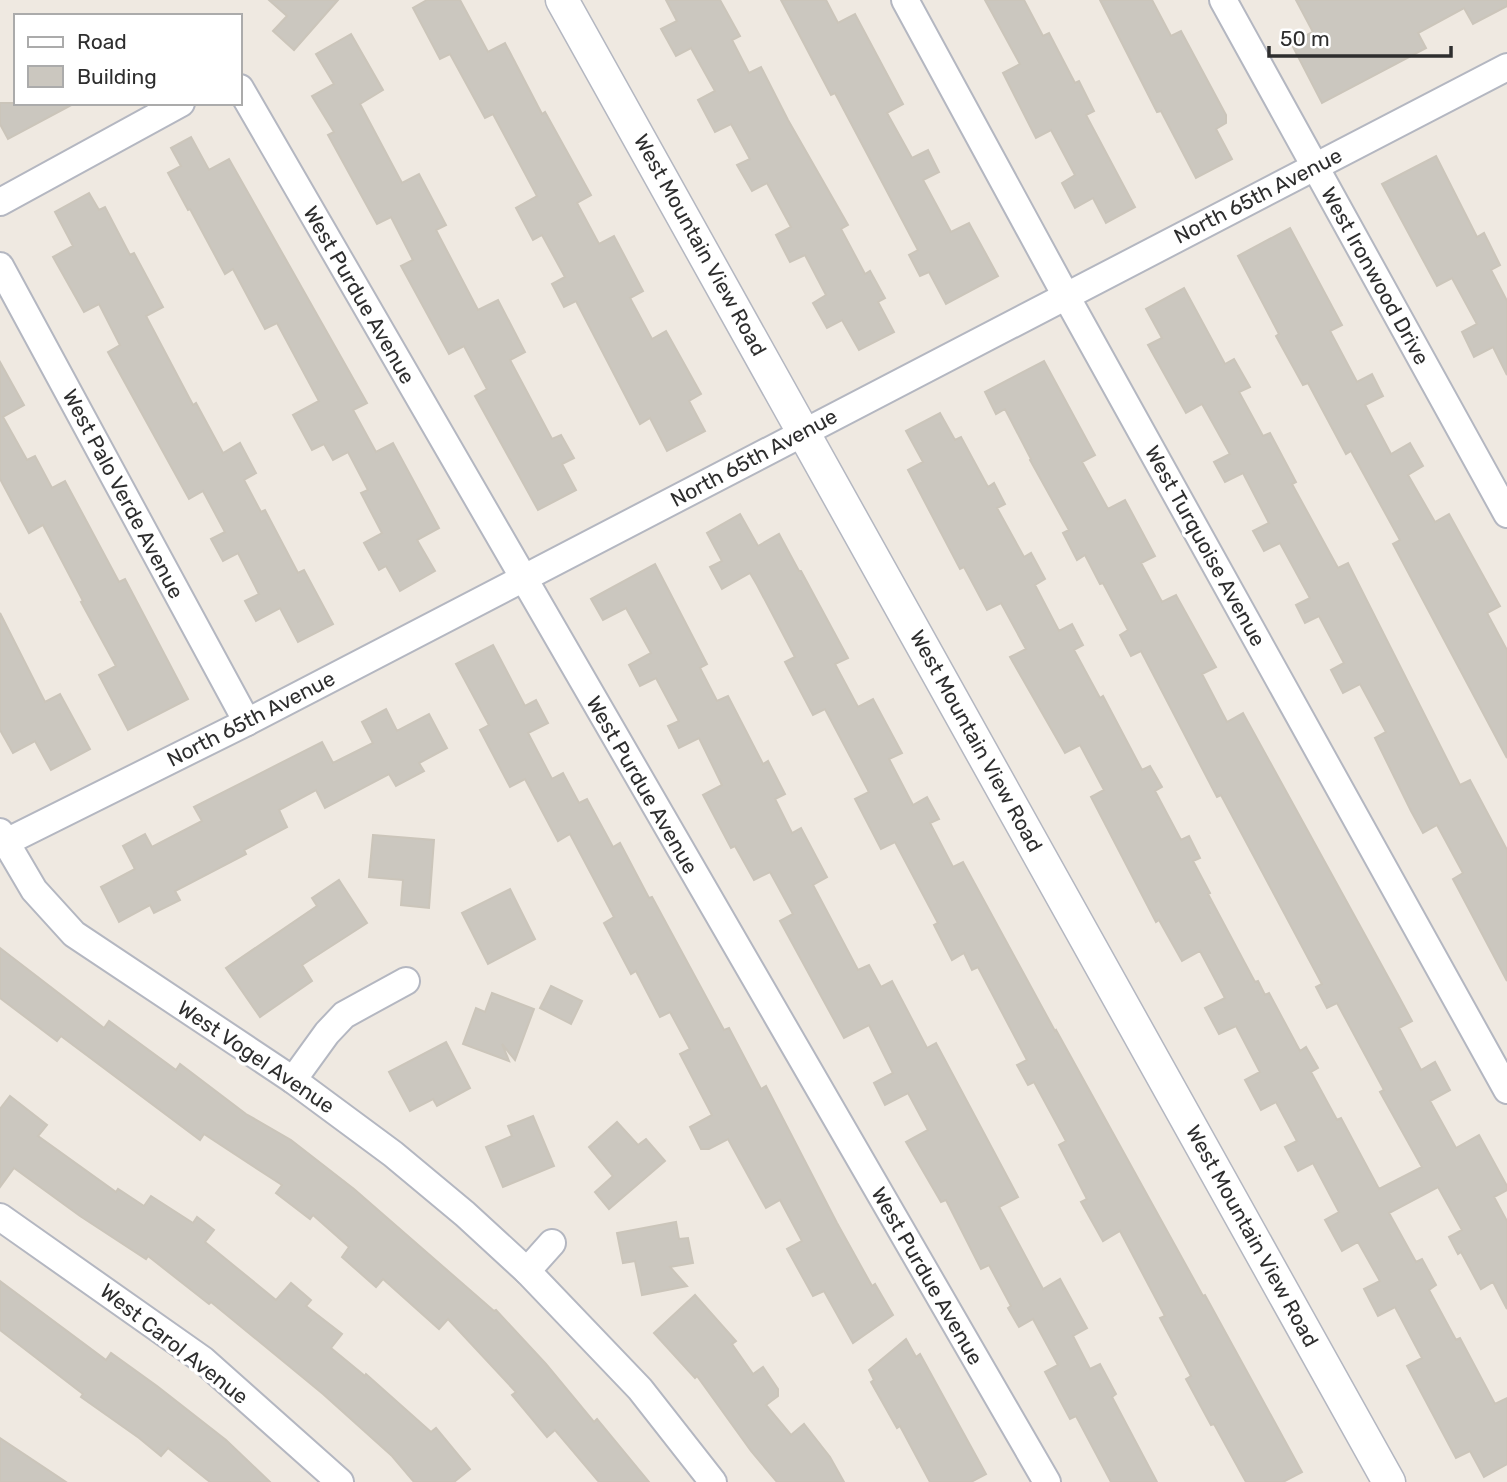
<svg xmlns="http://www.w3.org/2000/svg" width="1507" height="1482" font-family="Rubik,sans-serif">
	<rect width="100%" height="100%" fill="#efe9e1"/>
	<g fill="#cbc7bf" stroke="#cbc5ba" stroke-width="2">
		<polygon points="269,0 338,0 294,50 273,31 287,16"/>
		<polygon points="427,0 460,0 488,52 505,43 542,114 545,112 591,195 577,203 599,244 614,236 643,291 630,298 652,339 666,331 701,394 689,401 705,431 667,451 650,418 640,424 576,301 564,307 552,284 565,277 542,235 533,240 516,208 537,196 493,114 485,118 450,54 440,59 413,8"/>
		<polygon points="666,0 720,0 740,36 732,40 749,73 761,67 788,120 848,225 841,229 865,274 870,271 885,298 878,302 894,332 859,350 842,320 827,328 813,303 826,295 805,255 790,262 776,235 791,227 767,183 752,191 737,165 750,159 731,124 715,132 698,100 715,91 691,48 676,56 661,29 677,21"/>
		<polygon points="781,0 826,0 838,23 855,14 903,104 887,113 912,158 928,150 939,172 923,180 951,232 969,223 998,276 946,304 929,272 920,276 909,255 918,250 835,93 831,95"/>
		<polygon points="985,0 1024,0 1043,36 1049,33 1075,83 1079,81 1094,111 1086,115 1135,207 1106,223 1093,198 1075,208 1062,183 1075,175 1051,130 1036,138 1003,73 1020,64"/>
		<polygon points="1100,0 1152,0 1171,36 1181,31 1226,115 1226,123 1216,129 1232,159 1196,178 1161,111 1157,112"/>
		<polygon points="1296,0 1507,0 1507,6 1473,24 1464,8 1418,33 1426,48 1322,103 1291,43 1313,32"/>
		<polygon points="351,34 383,90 360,104 402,183 419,174 446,225 436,230 478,310 498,300 525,352 510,360 552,439 561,435 574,458 562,464 576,490 538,510 475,396 487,389 464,346 449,354 401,266 413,260 391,217 377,224 328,135 334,132 312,96 334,84 316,54"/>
		<polygon points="0,103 75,103 8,139 0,124"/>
		<polygon points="191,137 209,170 229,159 367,403 353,410 376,452 393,443 439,528 417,540 435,571 400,591 386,566 379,570 364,543 382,533 361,493 368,490 348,452 333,460 324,444 312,450 293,415 319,401 277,323 265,329 233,269 225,274 190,209 188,210 168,173 181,166 171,148"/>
		<polygon points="1436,156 1477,237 1484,233 1500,265 1491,270 1507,301 1507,375 1493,347 1474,357 1462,332 1477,324 1452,278 1437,286 1382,184"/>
		<polygon points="89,193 99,210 105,207 130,255 134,253 163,307 146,316 193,405 196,403 223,453 240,443 256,473 244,480 261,512 265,510 298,573 304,570 333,624 298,642 280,608 256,621 245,601 259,594 238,553 223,561 211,539 225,532 203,491 189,499 108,352 120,345 99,304 84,312 53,257 73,246 55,212"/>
		<polygon points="1290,228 1342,325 1330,331 1357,382 1372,374 1383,396 1365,405 1391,454 1410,443 1423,466 1408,475 1435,522 1449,514 1500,606 1487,613 1507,650 1507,758 1393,544 1400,540 1351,451 1346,454 1308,383 1303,385 1276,336 1279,334 1238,256"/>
		<polygon points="1184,288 1225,364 1234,359 1250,387 1239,392 1263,436 1270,433 1296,482 1292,484 1338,568 1348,563 1460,785 1470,780 1507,850 1507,981 1453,879 1463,873 1437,825 1423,833 1411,811 1375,738 1386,732 1360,684 1343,693 1331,670 1344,663 1319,616 1305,623 1296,605 1310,598 1280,543 1264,551 1253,531 1269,523 1243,473 1225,482 1214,462 1230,454 1202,404 1186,413 1148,345 1162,338 1146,309"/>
		<polygon points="1044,361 1095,455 1082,462 1108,509 1125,500 1155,556 1141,563 1162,602 1176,595 1216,667 1202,674 1227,722 1243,713 1398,995 1412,1021 1399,1028 1421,1070 1435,1062 1450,1090 1430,1101 1456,1148 1479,1135 1507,1186 1507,1190 1494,1197 1507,1221 1507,1309 1493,1282 1481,1289 1461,1252 1458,1254 1449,1237 1462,1230 1438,1187 1389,1213 1416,1262 1422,1259 1436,1285 1429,1290 1456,1340 1460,1338 1495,1404 1507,1398 1507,1464 1484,1477 1470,1451 1456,1458 1407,1366 1422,1358 1395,1307 1378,1316 1364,1289 1380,1281 1358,1242 1342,1251 1325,1220 1339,1212 1313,1163 1298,1171 1285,1147 1297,1141 1276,1102 1261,1110 1245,1080 1260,1072 1236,1026 1219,1034 1205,1008 1225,998 1200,951 1182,961 1159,920 1156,922 1091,797 1104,790 1080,745 1065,753 1010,657 1026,649 1001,603 987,610 964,567 960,569 908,470 923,462 906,431 940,413 955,440 961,437 988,487 994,483 1005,504 997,508 1024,557 1031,553 1045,579 1035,585 1059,631 1072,624 1083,645 1074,650 1100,698 1103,696 1142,770 1150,766 1162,787 1155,791 1181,840 1189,836 1200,858 1193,861 1210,893 1208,894 1255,982 1258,981 1265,995 1269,993 1300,1051 1306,1047 1318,1068 1311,1072 1337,1120 1341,1118 1379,1189 1422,1167 1380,1092 1384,1090 1337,1003 1327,1008 1316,987 1322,984 1221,795 1217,797 1141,651 1131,656 1120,635 1128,630 1103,583 1100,584 1085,555 1077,560 1063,533 1069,530 1030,460 1031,459 1005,409 996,414 985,392"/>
		<polygon points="0,362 24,405 3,417 27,460 35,456 52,488 65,481 119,582 125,579 188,699 128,730 99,675 116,666 81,602 83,601 43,525 29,533 0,479"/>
		<polygon points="740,514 758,546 779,534 799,571 801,571 848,658 835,664 858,707 873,699 902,753 889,759 913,805 927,797 939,819 930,823 953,867 963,862 1055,1031 1056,1030 1203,1296 1205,1295 1302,1472 1283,1482 1246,1482 1214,1424 1211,1425 1186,1379 1191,1376 1160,1318 1165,1316 1120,1231 1103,1241 1081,1202 1087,1199 1059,1145 1066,1141 1034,1082 1028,1085 1017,1065 1027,1060 978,967 972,970 964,953 952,960 934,925 938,923 895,842 881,849 855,799 869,792 825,709 813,715 785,662 795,657 757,585 750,573 722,589 710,567 722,561 707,533"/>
		<polygon points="655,564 707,664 700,668 717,701 728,696 763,764 768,761 785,794 775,799 792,833 801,828 827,877 813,885 858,970 869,965 881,987 892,981 927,1048 936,1043 1018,1197 999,1207 1043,1289 1060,1279 1087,1328 1073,1336 1090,1369 1100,1364 1116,1394 1112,1397 1157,1482 1111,1482 1076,1416 1070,1419 1045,1372 1058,1365 1033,1319 1019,1327 1008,1308 1011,1306 989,1265 981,1269 946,1200 941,1202 906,1142 928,1130 908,1093 885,1105 874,1083 893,1073 869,1025 844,1038 780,921 793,914 770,872 754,880 735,846 731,848 703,795 722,785 699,738 679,748 668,726 679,721 656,678 640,686 629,665 651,653 626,608 603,620 591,599"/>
		<polygon points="0,613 45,702 60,694 90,749 51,770 35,741 13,753 0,730"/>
		<polygon points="493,645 525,706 536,700 548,723 528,733 552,779 563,773 579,803 587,799 613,847 620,843 649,898 652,897 724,1030 729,1028 761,1089 766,1086 837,1223 872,1286 875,1284 893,1315 853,1343 824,1291 813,1296 787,1249 802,1241 780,1200 766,1208 728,1139 709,1149 701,1149 690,1127 712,1115 680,1054 690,1049 670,1012 660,1017 636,971 631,974 604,923 614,917 570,834 558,841 525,779 510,787 480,730 489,725 456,664"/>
		<polygon points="386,709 397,731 429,714 447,748 419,763 424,771 396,786 389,774 325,808 316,790 279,810 287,827 244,850 246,854 175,891 180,900 154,913 150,905 119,922 101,887 135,869 123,846 145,834 152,847 202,821 194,807 322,742 333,763 373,743 362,722"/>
		<polygon points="373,835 434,840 429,908 401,905 403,880 369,877"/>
		<polygon points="339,880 367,923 302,965 312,981 260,1017 226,968 317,906 312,898"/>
		<polygon points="510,889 535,939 488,964 462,913"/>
		<polygon points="0,948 104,1028 109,1021 176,1070 180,1064 246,1114 291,1140 354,1189 494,1311 496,1310 546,1364 594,1422 597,1419 649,1482 599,1482 555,1430 547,1437 512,1395 516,1392 448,1319 439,1329 383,1279 376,1287 342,1257 349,1247 313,1215 310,1219 276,1193 282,1185 204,1134 200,1140 61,1036 57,1041 0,998"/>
		<polygon points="551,986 582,1001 571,1024 540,1008"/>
		<polygon points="492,993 534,1009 515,1060 502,1044 509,1061 463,1044 476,1008 485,1012"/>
		<polygon points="446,1042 470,1088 437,1106 433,1099 410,1111 389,1072"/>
		<polygon points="10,1096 47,1125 38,1136 116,1192 118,1189 144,1206 151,1196 193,1223 197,1217 214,1230 205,1242 276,1300 291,1283 311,1300 306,1306 342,1334 331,1348 365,1376 366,1374 431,1432 436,1428 470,1469 454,1482 414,1482 392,1456 323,1394 211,1302 209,1304 148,1256 146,1259 80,1216 14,1168 0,1187 0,1109"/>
		<polygon points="533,1116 554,1166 503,1187 486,1147 512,1136 508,1126"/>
		<polygon points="617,1122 638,1145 646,1139 665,1161 609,1209 595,1192 613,1176 589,1147"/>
		<polygon points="676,1222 679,1239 688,1238 693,1263 670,1267 687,1286 642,1295 635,1261 623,1263 617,1233"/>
		<polygon points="0,1281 106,1360 111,1353 157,1386 226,1440 270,1482 210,1482 168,1448 161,1456 139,1438 81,1397 83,1394 0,1330"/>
		<polygon points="695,1295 736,1341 732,1344 753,1374 763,1367 778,1389 778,1396 766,1405 791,1435 804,1424 830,1457 844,1482 777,1482 751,1451 697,1376 695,1378 654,1333"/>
		<polygon points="906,1339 916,1357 920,1354 986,1474 971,1482 930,1482 900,1426 897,1428 871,1382 874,1380 869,1370"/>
		<polygon points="0,1438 66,1482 0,1482"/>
	</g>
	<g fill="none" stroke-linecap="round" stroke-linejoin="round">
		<g stroke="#b4b7c1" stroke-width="30">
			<g id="minor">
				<polyline points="905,0 1066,296 1507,1090"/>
				<polyline points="1223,0 1507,514"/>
				<polyline points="240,88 1047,1482"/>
				<polyline points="0,202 181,103"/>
				<polyline points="0,266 247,722"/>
				<polyline points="0,832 34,890 74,934 293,1080 393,1154 465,1214 527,1271 640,1389 713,1482"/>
				<polyline points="0,845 247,722 1507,67"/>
				<polyline points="293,1080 327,1033 344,1015 406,981"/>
				<polyline points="0,1217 203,1360 340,1482"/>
				<polyline points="527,1271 552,1243"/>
			</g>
		</g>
		<g stroke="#b4b7c1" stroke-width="35">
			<polyline id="tertiary" points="562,0 1389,1482"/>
		</g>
		<use href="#minor" stroke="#fff" stroke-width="26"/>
		<use href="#tertiary" stroke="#fff" stroke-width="32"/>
	</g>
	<g text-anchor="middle" stroke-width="7" stroke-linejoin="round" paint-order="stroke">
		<g font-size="21" fill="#2e2e2e" stroke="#fff">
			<text transform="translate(1258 196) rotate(-27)" y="7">North 65th Avenue</text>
			<text transform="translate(700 245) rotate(61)" y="7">West Mountain View Road</text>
			<text transform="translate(1375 276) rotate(61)" y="7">West Ironwood Drive</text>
			<text transform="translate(359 295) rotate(60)" y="7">West Purdue Avenue</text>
			<text transform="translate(754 458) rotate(-28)" y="7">North 65th Avenue</text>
			<text transform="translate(123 494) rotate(62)" y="7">West Palo Verde Avenue</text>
			<text transform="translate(1205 546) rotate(61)" y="7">West Turquoise Avenue</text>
			<text transform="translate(251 719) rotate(-27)" y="7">North 65th Avenue</text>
			<text transform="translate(976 741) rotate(61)" y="7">West Mountain View Road</text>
			<text transform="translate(642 785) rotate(60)" y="7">West Purdue Avenue</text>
			<text transform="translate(256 1057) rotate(34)" y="7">West Vogel Avenue</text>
			<text transform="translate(1252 1236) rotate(61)" y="7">West Mountain View Road</text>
			<text transform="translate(927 1276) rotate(60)" y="7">West Purdue Avenue</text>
			<text transform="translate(174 1344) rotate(38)" y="7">West Carol Avenue</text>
		</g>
	</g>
	<rect x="14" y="14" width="228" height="91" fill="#ffffff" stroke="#ababab" stroke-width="2"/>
	<rect x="28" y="37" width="35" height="10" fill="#ffffff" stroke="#ababab" stroke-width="2"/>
	<text x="77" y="49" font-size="21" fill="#2e2e2e">Road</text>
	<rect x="28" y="66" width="35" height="21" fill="#cbc7bf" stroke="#ababab" stroke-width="2"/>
	<text x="77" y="84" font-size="21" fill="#2e2e2e">Building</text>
	<path d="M1269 46v10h182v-10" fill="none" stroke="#2e2e2e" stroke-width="3.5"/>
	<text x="1280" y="46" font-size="21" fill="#2e2e2e" stroke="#ffffff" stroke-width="5" paint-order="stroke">50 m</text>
</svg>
